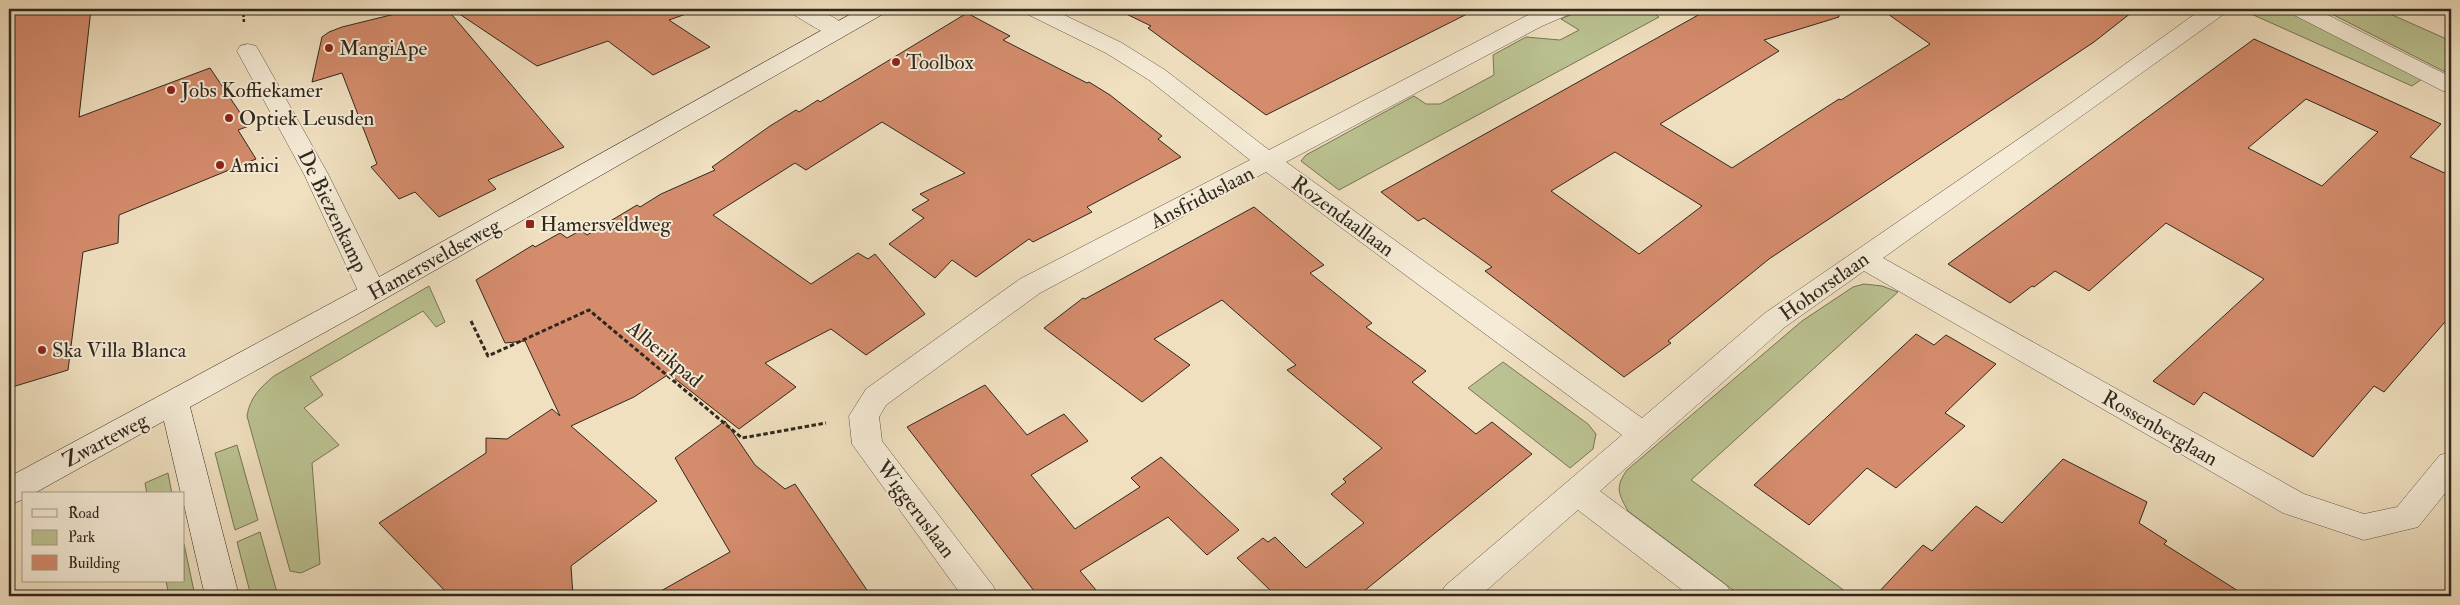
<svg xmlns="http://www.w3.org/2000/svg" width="2460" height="605" font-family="'IM FELL Double Pica',serif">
	<rect width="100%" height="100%" fill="#f0e0c0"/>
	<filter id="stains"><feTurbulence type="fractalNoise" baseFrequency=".004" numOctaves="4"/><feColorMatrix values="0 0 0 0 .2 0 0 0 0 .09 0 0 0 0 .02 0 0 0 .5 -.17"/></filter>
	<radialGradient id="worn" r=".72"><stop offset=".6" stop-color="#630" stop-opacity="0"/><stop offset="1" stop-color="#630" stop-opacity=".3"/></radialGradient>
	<g fill="#bbc291" stroke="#767557">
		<polygon points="1584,9 1622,12 1623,9 1646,9 1659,17 1339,190 1301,161 1306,155 1414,96 1426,104 1440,104 1494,75 1493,55 1526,37 1560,40 1579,30 1561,19"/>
		<polygon points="2240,9 2284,9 2295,12 2422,79 2412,86"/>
		<polygon points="2322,9 2379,9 2451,41 2451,75"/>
		<path d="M1864 284 1882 286 1898 292 1691 480 1852 596H1741L1628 511C1618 493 1615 487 1627 470L1802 321 1853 287Z"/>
		<path d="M429 286 445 322 436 327 423 311 310 377 323 395 304 408 339 445 312 463 320 564 301 573 290 571 247 416C250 397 260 388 274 376Z"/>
		<polygon points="1503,362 1588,424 1596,434 1593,449 1570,468 1468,388"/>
		<polygon points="237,445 258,520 235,530 215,453"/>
		<polygon points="168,473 172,494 147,494 145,483"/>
		<polygon points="260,532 278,596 251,596 237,542"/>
		<polygon points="184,544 195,596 169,596 166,581 184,581"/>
	</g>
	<g fill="#d48c6c" stroke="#30281d" fill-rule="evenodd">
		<polygon points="12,9 91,9 79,117 210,68 249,126 238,130 256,159 119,215 118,243 83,252 68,370 9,388 9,24"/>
		<polygon points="415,9 447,9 564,147 488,180 496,189 439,217 415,192 399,199 371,167 377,164 342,73 312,82 322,37 329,32 342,27"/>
		<polygon points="452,9 685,9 686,14 669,20 710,47 653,75 608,41 537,66"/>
		<polygon points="1116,9 1477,9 1266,115 1148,28 1151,26"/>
		<path d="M1709 9H1838L1839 17 1764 40 1779 51 1660 124 1732 168 1839 99 1841 100 1930 44 1881 9H2136L2094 42 1769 259 1668 341 1671 343 1624 377 1485 271 1492 267 1424 218 1418 221 1381 192ZM1615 152 1702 206 1639 254 1551 191Z"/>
		<polygon points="967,13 1010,36 1003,40 1087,83 1089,82 1110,95 1162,136 1158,139 1181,157 1087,207 1092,212 1033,242 1029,239 976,277 952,260 935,278 889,244 924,218 912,210 929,200 920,194 965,173 882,122 806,170 795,163 713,215 811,284 858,253 868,259 875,254 925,314 866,355 831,329 765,363 796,387 739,429 669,374 634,397 571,426 657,501 571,566 573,596 450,596 379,523 486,453 486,438 507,439 552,409 560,416 525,341 505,343 476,280 533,245 535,247 560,233 567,238 581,230 587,235 637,205 640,207 661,194 715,170 712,167 770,126 796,110 799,112 818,100 820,102"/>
		<path d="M2254 39 2441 124 2410 157 2451 176V315L2384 392 2374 386 2313 457 2204 392 2194 405 2153 381 2264 279 2166 223 2089 291 2055 271 2034 287 2032 286 2010 303 1948 264ZM2306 99 2378 132 2322 186 2248 148Z"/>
		<polygon points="1254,207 1324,265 1310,273 1372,323 1366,327 1426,371 1412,382 1476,434 1492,422 1532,454 1358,596 1270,596 1273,593 1237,558 1263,538 1268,542 1275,537 1306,568 1364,523 1331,494 1346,482 1343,479 1382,448 1287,370 1296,365 1222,300 1154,339 1190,365 1142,402 1044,328 1083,298 1085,299"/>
		<polygon points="1916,334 1934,345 1946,335 1996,364 1945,413 1965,426 1896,488 1867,468 1809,525 1754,485"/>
		<polygon points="985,385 1027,435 1064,414 1088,441 1031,475 1075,529 1140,487 1131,478 1161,457 1239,530 1207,555 1168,517 1080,571 1101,596 1038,596 907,427"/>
		<polygon points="725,421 755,465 785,489 795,484 871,596 652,596 730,552 675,458"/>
		<polygon points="2063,459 2147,502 2139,523 2167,541 2164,544 2246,596 1875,596 1923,545 1932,551 1976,506 2002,523"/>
	</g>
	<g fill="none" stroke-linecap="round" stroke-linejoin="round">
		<g stroke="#605646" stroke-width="1">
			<g id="street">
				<path d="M789 9C809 8 835 12 848 30L845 35C827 39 808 22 792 14Z"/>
				<polygon points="1024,9 1052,9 1122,43 1165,70 1269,150 1526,16 1544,9 1573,9 1570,14 1542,26 1286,162 1642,418 1765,313 2071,103 2202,9 2227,9 2224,14 1883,258 2304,494 2364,514 2397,507 2440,455 2451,452 2451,486 2418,527 2364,540 2283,513 1864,271 1785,327 1600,491 1727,586 1732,596 1690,596 1578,510 1480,596 1440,596 1445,586 1622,435 1266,172 1040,293 886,405 879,417 882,441 993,586 998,596 962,596 852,444 849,416 866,389 1020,279 1250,160 1149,80 1106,53 1027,14"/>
				<polygon points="2289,9 2316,9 2451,77 2451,93 2443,91 2292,14"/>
				<polygon points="248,44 256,46 259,51 328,174 387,293 383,300 373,303 363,300 359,293 304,174 237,51 240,46"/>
			</g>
		</g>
		<g stroke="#30281d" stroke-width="1">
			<polygon id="secondary" points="860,9 886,9 883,14 383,300 190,407 239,596 205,596 184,505 184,494 181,494 164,421 33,494 24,494 24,499 9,505 9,477 363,286"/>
		</g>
		<polyline stroke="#30281d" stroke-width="2.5" stroke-dasharray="3 2" stroke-linecap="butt" points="243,9 244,23"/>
		<polyline stroke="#30281d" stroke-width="3" stroke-dasharray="4.5 2.5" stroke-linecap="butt" points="471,321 488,356 589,310 742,438 826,423"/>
		<use href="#street" fill="#f5ebd6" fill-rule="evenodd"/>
		<use href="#secondary" fill="#f5ebd6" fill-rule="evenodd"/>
	</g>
	<g fill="#8f2418" stroke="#f5ebd6" stroke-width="2">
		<circle cx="329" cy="48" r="5"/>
		<circle cx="896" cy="62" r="5"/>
		<circle cx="171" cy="90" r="5"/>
		<circle cx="229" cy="118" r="5"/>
		<circle cx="220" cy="165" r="5"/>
		<rect x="525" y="219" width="10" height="10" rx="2.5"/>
		<circle cx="42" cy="350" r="5"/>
	</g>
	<g text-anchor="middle" stroke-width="4" stroke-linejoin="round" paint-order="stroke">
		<g font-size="21" fill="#30281d" stroke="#f5ebd6" text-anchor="start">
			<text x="339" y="55">MangiApe</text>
			<text x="906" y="69">Toolbox</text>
			<text x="181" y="97">Jobs Koffiekamer</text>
			<text x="239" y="125">Optiek Leusden</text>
			<text x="230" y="172">Amici</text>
			<text x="540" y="231">Hamersveldweg</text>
			<text x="52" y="357">Ska Villa Blanca</text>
		</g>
		<g font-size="21" fill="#30281d" stroke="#f5ebd6">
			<text transform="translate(1202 197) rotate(-27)" y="7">Ansfriduslaan</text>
			<text transform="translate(333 211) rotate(64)" y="7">De Biezenkamp</text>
			<text transform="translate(1343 216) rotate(36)" y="7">Rozendaallaan</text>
			<text transform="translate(434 259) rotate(-29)" y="7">Hamersveldseweg</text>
			<text transform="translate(1824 286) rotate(-35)" y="7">Hohorstlaan</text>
			<text transform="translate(665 354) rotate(40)" y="7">Alberikpad</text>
			<text transform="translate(2160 428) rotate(30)" y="7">Rossenberglaan</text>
			<text transform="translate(105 440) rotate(-28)" y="7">Zwarteweg</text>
			<text transform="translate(916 509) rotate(53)" y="7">Wiggeruslaan</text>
		</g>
	</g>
	<rect width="2460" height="605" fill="none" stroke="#f0e0c0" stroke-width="30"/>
	<rect x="10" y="10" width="2440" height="585" fill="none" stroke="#30281d" stroke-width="2.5"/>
	<rect x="15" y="15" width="2430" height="575" fill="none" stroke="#30281d"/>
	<rect x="22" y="492" width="162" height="90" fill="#f5ebd6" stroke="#a69d8c"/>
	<rect x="32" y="509" width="25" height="8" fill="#f5ebd6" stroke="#a69d8c"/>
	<text x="68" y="518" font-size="15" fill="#30281d">Road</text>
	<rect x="32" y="530" width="25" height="15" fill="#bbc291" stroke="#a69d8c"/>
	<text x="68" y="542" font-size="15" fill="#30281d">Park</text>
	<rect x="32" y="555" width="25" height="15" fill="#d48c6c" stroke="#a69d8c"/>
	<text x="68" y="568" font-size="15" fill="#30281d">Building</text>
	<rect width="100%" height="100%" filter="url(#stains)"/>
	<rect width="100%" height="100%" fill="url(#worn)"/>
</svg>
